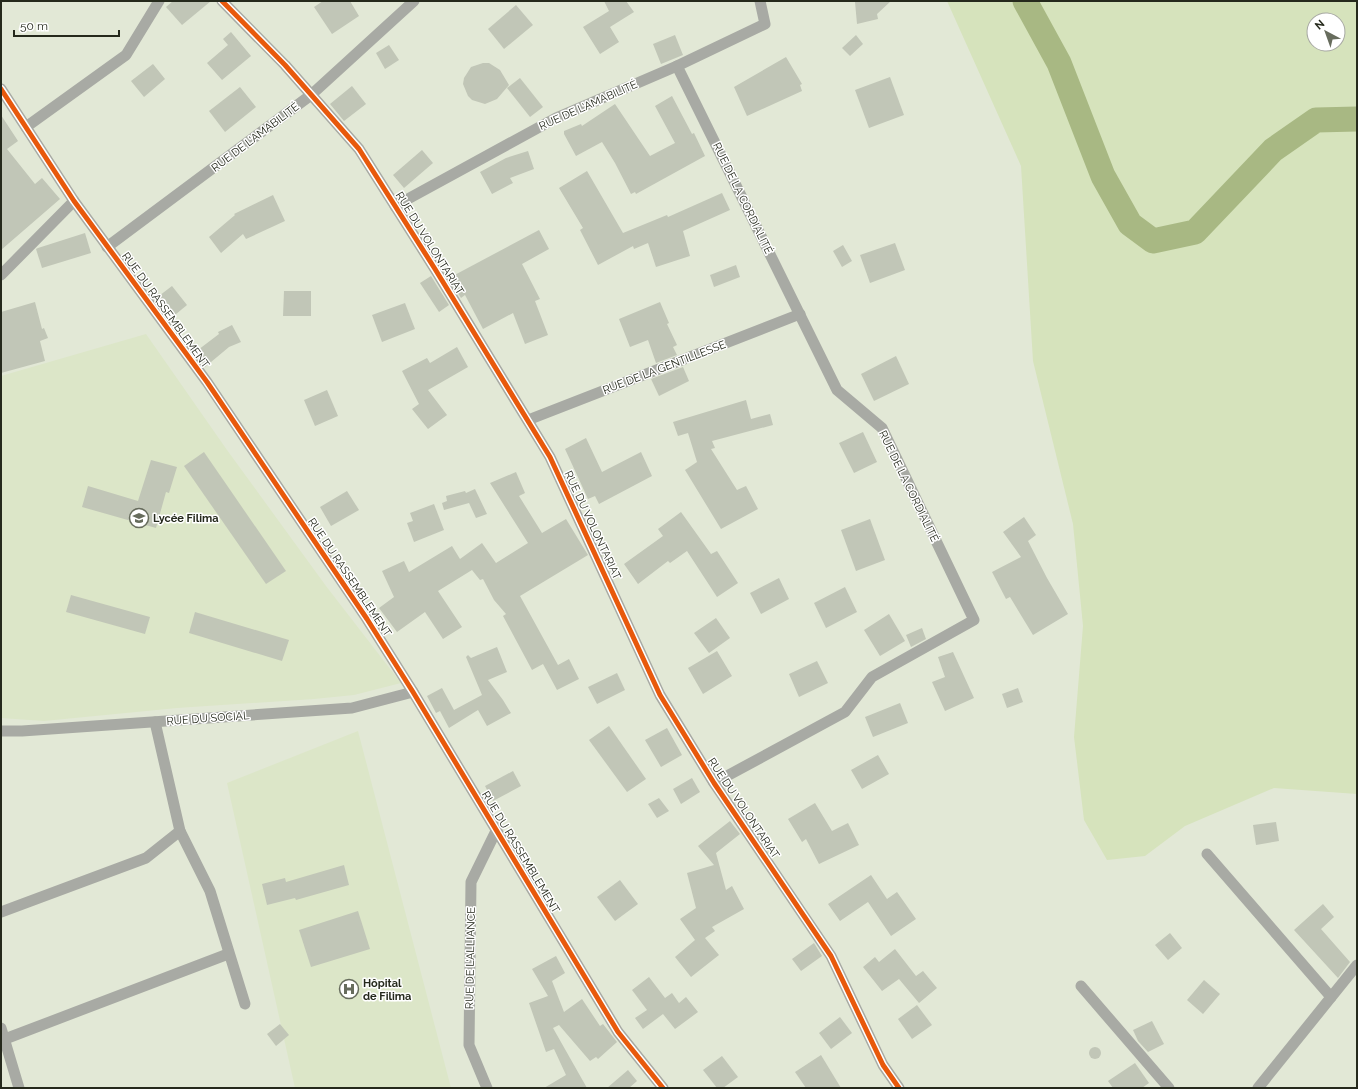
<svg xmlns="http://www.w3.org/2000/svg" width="1358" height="1089" font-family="Raleway,sans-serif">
	<rect width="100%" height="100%" fill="#e2e8d6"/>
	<g fill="#dce6c8">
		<polygon points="146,334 227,450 326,586 401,683 354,695 314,699 177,708 44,721 1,718 1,376"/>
		<polygon points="358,731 451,1088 295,1088 227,783"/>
	</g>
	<path fill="#d6e3bc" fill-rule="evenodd" d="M947 1H1357V794L1274 788 1185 826 1145 856 1107 860 1084 820 1074 737 1083 626 1073 524 1033 361 1021 166ZM1314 20H1338V44H1314Z"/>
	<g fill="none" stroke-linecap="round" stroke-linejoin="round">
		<polyline stroke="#a8b883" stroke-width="25" points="1025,1 1059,63 1103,176 1130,224 1153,241 1195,232 1273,150 1316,120 1357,119"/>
	</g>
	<g fill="#c1c6b7">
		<polygon points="173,1 211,1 182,25 166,7"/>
		<polygon points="323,1 350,1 359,16 332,34 314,7"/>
		<polygon points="604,1 626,1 634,12 610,27 619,42 600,54 583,27 609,11"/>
		<polygon points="891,1 877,14 878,19 857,24 855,2"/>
		<polygon points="516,5 533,25 504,49 488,29"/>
		<polygon points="231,32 251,56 222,80 207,63 228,45 223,39"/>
		<polygon points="675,35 683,55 661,64 653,44"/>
		<polygon points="856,35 863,44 850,56 842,48"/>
		<polygon points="389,45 399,60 385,69 376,53"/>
		<polygon points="786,57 802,84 800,85 802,91 747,116 734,87"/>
		<polygon points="483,63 489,63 500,70 509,85 497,99 485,104 472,100 468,96 463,84 464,78 471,67"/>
		<polygon points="153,64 165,79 144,97 131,81"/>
		<polygon points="890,77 904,115 869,128 855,90"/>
		<polygon points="520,78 543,107 530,117 507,88"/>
		<polygon points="352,86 366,104 344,121 330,104"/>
		<polygon points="240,87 256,107 225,132 209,111"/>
		<polygon points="672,96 692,134 694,133 705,156 636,194 635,192 631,194 615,163 602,142 576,156 564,134 564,131 581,124 582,126 615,104 650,156 675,143 655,106"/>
		<polygon points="1,115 18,141 7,149 35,184 42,178 60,199 1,250"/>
		<polygon points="422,150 433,163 404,188 393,175"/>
		<polygon points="528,151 534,169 510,178 513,183 492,194 480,172 506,158"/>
		<polygon points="587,171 623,233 667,215 668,217 722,193 730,210 683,231 690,256 656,267 648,243 634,249 633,246 598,265 580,230 583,228 559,188"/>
		<polygon points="273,195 285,221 246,239 243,234 221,253 209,237 235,215 234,214"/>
		<polygon points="539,230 549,249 522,264 540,299 535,301 548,335 525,344 513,313 483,329 465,295 461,298 449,278"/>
		<polygon points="85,233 91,253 42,268 36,249 38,248"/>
		<polygon points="895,243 905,270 870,283 860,255"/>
		<polygon points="843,245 852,261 842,267 833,251"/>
		<polygon points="736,265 740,277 714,287 710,275"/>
		<polygon points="431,276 449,305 439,312 420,283"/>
		<polygon points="172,286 187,305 170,319 155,299"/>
		<polygon points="284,291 311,291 311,316 283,316"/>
		<polygon points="35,302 42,329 44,328 48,338 40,341 45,361 1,373 1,312"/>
		<polygon points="660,302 669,323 667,324 677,345 673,347 677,355 656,363 648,340 630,347 619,319"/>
		<polygon points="405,303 415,329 382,342 372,315"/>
		<polygon points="232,325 241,342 229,347 205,367 194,353 219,334 218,332"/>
		<polygon points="457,347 468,367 428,390 447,415 428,429 412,409 419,404 402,371 427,358 430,363"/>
		<polygon points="896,356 909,384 874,401 861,374"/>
		<polygon points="683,367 689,381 659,396 651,379"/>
		<polygon points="327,390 338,416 315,426 304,400"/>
		<polygon points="746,400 751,419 770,414 773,425 712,441 715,448 711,449 737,490 746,486 758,509 721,529 685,470 697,462 688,433 678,436 673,422"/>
		<polygon points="863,432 877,462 854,473 839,443"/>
		<polygon points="586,438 602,472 641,452 652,476 599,504 595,496 588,499 565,449"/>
		<polygon points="204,452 286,571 266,584 184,466"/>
		<polygon points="151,460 177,467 169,493 166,492 156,528 82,507 88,486 138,501"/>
		<polygon points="516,472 525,493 519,496 542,533 566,519 588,555 520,596 558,665 569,659 579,679 557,690 543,664 532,670 503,616 506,614 494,600 483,579 480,580 472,570 438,591 462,627 443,639 425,612 397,632 379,608 394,597 382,571 404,561 409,572 452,546 460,559 482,543 496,563 528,543 490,483"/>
		<polygon points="475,489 487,514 476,518 469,503 444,510 442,503 447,501 446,496 465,491 466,493"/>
		<polygon points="347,491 359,510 331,526 320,507"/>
		<polygon points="434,504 444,530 414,542 407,523 413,521 410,513"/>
		<polygon points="681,512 711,554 717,551 738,583 717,597 687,551 670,563 668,561 638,584 624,564 663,536 658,529"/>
		<polygon points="1024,517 1036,535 1028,541 1047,578 1068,614 1033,635 1010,597 1006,599 992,572 1021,557 1003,532"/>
		<polygon points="870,519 885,560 856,571 841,530"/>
		<polygon points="779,578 789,599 761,614 750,593"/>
		<polygon points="845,587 857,612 826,628 814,603"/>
		<polygon points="71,595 150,617 145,634 66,612"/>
		<polygon points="195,612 289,640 282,661 189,633"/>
		<polygon points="889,614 905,641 880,656 864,630"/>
		<polygon points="716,618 730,638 709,653 694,633"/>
		<polygon points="922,628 926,639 911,647 906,635"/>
		<polygon points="497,647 507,672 488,680 503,700 511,713 487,726 478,710 449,728 440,711 436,713 427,696 442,688 454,710 482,695 466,657 468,655 471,658"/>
		<polygon points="717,651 732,676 703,694 688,668"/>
		<polygon points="953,652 974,698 945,711 932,682 945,677 938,657"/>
		<polygon points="817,661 828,683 799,697 789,674"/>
		<polygon points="617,673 625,690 597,704 588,687"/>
		<polygon points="1018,688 1023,702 1007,708 1002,694"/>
		<polygon points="900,703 908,723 873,737 865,717"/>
		<polygon points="609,726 646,779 627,792 589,740"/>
		<polygon points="667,728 682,755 661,767 645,740"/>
		<polygon points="878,755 889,774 862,789 851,770"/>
		<polygon points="513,771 521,786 493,801 485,786"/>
		<polygon points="692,778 700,792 681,804 673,789"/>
		<polygon points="659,798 669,811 657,818 648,804"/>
		<polygon points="815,803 832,831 848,823 859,845 819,864 806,839 802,842 788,819"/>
		<polygon points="730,821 740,834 716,853 726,890 732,886 744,909 712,927 715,931 705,938 719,955 691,977 675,957 695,940 680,919 696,908 687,873 714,865 698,846"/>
		<polygon points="1276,822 1279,841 1256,845 1253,825"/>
		<polygon points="344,865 349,885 296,900 295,898 267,905 262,884 285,878 286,882"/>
		<polygon points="871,875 887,899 897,892 916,919 891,936 868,902 840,921 828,904"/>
		<polygon points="620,880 638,904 615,921 597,897"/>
		<polygon points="1323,904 1334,917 1321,929 1350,962 1338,978 1294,930"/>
		<polygon points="358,911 370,949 311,967 299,930"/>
		<polygon points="1170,933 1182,948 1168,960 1155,945"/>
		<polygon points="814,943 822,956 801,971 792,959"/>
		<polygon points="895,949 916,976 923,971 937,988 919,1003 899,979 882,991 863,967 875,957 879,962"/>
		<polygon points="556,956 565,973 552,981 564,1012 582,999 600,1026 603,1024 617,1042 598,1059 596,1057 590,1061 559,1025 553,1028 587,1088 544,1088 566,1075 554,1049 546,1052 529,1003 548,996 532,969"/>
		<polygon points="649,977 665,998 672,993 679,1003 686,997 698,1012 675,1029 663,1014 643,1029 635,1018 647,1010 632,990"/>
		<polygon points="1204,980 1220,994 1203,1014 1187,1000"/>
		<polygon points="917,1005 932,1025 912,1039 898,1019"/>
		<polygon points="840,1017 852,1033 831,1049 819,1033"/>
		<polygon points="1152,1021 1164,1044 1148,1052 1138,1041 1133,1030"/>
		<polygon points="280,1024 289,1035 276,1046 267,1034"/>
		<circle cx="1095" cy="1053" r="6"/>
		<polygon points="821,1055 841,1088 806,1088 795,1072"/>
		<polygon points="722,1056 738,1077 723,1088 717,1088 703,1070"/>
		<polygon points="1135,1063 1149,1083 1142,1088 1113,1088 1108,1081"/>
		<polygon points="628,1070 637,1081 629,1088 607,1088"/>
	</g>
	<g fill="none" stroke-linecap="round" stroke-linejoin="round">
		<g stroke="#a8aaa4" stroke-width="11">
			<polyline points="222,1 285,65 359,149 435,269 550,457 660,695 714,783 831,956 883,1065 899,1088"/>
			<polyline points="677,66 837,390 882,428 974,620 872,677 845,712 714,783"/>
			<polyline points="1,89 74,201 207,382 367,619 413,692 618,1032 663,1088"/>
			<polyline points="26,127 126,55 159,1"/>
			<polyline points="395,206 556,118 677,66 765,24 760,1"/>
			<polyline points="107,247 311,95 414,1"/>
			<polyline points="1,275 74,201"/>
			<polyline points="528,420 800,314"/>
			<polyline points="1,731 22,731 352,708 413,692"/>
			<polyline points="180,831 210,891 245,1004"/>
			<polyline points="1207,854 1331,997"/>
			<polyline points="1,912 146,858 180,831 155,722"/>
			<polyline points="1081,986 1169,1088"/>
			<polyline points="1,1028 19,1088"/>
			<polyline points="5,1039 228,954"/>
			<polyline points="487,1088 469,1045 471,882 496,831"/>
			<polyline points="1258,1088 1357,965"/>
		</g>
		<g stroke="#fff" stroke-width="8">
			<g id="cycleway">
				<polyline points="222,1 285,65 359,149 435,269 550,457 660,695 714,783 831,956 883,1065 899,1088"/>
				<polyline points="1,89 74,201 207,382 367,619 413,692 618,1032 663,1088"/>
			</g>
		</g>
		<use href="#cycleway" stroke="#e8590c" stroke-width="5"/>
	</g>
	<defs>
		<g id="school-ring" transform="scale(1)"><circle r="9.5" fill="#fff" stroke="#676c5d" stroke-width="1.5"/><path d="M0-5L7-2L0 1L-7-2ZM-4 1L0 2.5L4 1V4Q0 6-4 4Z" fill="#676c5d"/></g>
		<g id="hospital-ring" transform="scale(1)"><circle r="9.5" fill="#fff" stroke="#676c5d" stroke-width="1.5"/><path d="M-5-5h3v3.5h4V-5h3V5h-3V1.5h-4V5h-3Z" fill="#676c5d"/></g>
	</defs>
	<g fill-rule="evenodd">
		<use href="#school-ring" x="139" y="518"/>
		<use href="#hospital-ring" x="349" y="989"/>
	</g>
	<g text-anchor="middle" stroke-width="3" stroke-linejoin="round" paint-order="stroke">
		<g font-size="11" fill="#25291c" stroke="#fff">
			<text transform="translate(588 105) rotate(-24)" y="4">RUE DE L'AMABILITÉ</text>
			<text transform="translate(255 137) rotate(-37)" y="4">RUE DE L'AMABILITÉ</text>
			<text transform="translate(743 198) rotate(64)" y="4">RUE DE LA CORDIALITÉ</text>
			<text transform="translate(430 243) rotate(58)" y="4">RUE DU VOLONTARIAT</text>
			<text transform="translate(166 310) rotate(54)" y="4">RUE DU RASSEMBLEMENT</text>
			<text transform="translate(664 367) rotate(-21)" y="4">RUE DE LA GENTILLESSE</text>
			<text transform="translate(909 486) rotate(64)" y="4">RUE DE LA CORDIALITÉ</text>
			<text transform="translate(593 525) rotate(65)" y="4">RUE DU VOLONTARIAT</text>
			<text transform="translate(350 577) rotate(56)" y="4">RUE DU RASSEMBLEMENT</text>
			<text transform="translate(208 718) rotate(-4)" y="4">RUE DU SOCIAL</text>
			<text transform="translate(744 808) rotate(56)" y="4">RUE DU VOLONTARIAT</text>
			<text transform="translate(521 852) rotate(59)" y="4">RUE DU RASSEMBLEMENT</text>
			<text transform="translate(470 958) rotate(-89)" y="4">RUE DE L'ALLIANCE</text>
		</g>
		<g font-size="11" font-weight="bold" fill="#25291c" stroke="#fff" text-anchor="start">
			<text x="153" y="522">Lycée Filima</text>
			<text x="363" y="987">Hôpital<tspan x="363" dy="13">de Filima</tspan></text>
		</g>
	</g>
	<rect width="1358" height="1089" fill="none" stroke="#25291c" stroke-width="4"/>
	<g transform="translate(1326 32) rotate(319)"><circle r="19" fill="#ffffff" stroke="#a8a9a4"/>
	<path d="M0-3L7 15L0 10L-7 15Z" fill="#676c5d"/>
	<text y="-6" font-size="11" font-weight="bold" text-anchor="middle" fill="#25291c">N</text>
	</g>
	<path d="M14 30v6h105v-6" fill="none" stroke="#25291c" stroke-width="2"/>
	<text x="20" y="30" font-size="12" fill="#25291c" stroke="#ffffff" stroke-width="3" paint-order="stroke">50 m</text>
</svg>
